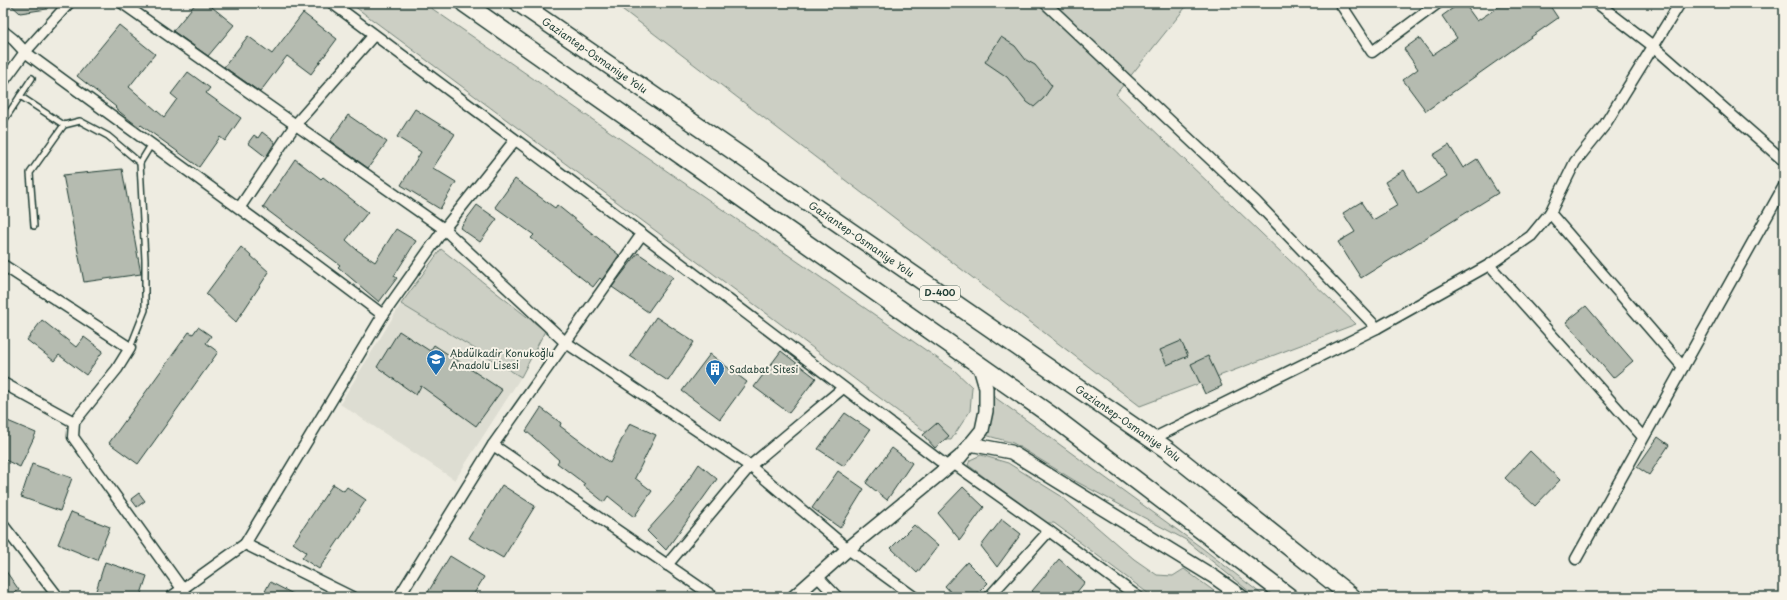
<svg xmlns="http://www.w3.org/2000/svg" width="1787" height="600" font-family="'Playpen Sans',sans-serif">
	<rect width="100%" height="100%" fill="#eeece1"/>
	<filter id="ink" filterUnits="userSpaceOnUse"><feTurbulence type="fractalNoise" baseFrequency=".025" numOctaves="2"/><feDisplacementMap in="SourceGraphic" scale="8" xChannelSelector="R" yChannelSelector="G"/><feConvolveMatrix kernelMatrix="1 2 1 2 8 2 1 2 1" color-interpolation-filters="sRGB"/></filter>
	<g filter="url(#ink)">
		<polygon fill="#ddddd2" points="401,304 521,377 455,480 340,404"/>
		<g fill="#cccfc4" stroke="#76867c">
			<polygon points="350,3 424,3 953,369 972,387 970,411 951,440 935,439"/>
			<polygon points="614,3 1189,3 1116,94 1356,324 1140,406"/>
			<polygon points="441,249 545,331 521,377 401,304"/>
			<polygon points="993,396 1202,548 1265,597 1256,597 1186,540 1077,482 1013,443 985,435 991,419"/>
			<polygon points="981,455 1008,463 1061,496 1134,559 1157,575 1173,576 1184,569 1222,597 1153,597 1054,523 1046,523 968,465 970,460"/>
		</g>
		<g fill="#b5bbb0" stroke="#1f3d34">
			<polygon points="9,3 47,3 47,9 20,13"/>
			<polygon points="196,3 207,3 234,25 208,56 173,31"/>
			<polygon points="1460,3 1464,3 1477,21 1504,3 1548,3 1558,18 1426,111 1403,80 1418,69 1404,49 1419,38 1432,55 1457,38 1442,16"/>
			<polygon points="303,13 337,39 311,74 287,56 260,92 224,67 248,36 272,54"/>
			<polygon points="119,25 155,54 129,87 164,117 177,99 171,94 188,72 210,88 206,93 241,118 225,141 220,137 199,167 141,125 139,127 131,121 115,108 116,107 77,76"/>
			<polygon points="1001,37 1015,46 1026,60 1035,65 1052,86 1043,99 1034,107 1027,102 1007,77 985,62"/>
			<polygon points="415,109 455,134 433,168 456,182 440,209 401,185 421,152 397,137"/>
			<polygon points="348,115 387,142 368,168 330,141"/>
			<polygon points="262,132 275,142 266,157 248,143 254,135 258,138"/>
			<polygon points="1449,145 1463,168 1477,159 1498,193 1361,278 1338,242 1355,232 1343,213 1361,202 1373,220 1398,205 1385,182 1404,170 1418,194 1447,176 1433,155"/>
			<polygon points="295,159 321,179 323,177 368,212 346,240 357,250 375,262 396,229 416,241 394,276 397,278 379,302 338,267 340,265 263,207"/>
			<polygon points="122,169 141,274 84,282 63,175"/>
			<polygon points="515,179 555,208 557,205 619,255 602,280 600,278 593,287 531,238 534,235 495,207"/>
			<polygon points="477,205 497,219 480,242 460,228"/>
			<polygon points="241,247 269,272 236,322 206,294"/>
			<polygon points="638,253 673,277 648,312 612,287"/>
			<polygon points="1586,306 1633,361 1613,378 1566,322"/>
			<polygon points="656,317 694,342 668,381 630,356"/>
			<polygon points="42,320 76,347 84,337 103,351 86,375 59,355 54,361 27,340"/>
			<polygon points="198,327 211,336 206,343 218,352 138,464 109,443 189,332 193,334"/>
			<polygon points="399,331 430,351 434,345 502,390 476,426 421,386 416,395 377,367"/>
			<polygon points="1181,341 1188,356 1167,365 1160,350"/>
			<polygon points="781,351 816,378 789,413 754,387"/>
			<polygon points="710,354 747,382 720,419 682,391"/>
			<polygon points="1208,356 1222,386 1205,394 1191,364"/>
			<polygon points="541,408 561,423 560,426 610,463 630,423 656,435 635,478 652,491 634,517 608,496 604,502 584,486 585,484 557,463 559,460 526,431"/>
			<polygon points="845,413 870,430 844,466 818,449"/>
			<polygon points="3,419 36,433 20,467 3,459"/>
			<polygon points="937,423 949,436 935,448 923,435"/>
			<polygon points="1658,437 1669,445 1649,475 1637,467"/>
			<polygon points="892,448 912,463 887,500 866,483"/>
			<polygon points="1530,451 1560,480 1535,506 1505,478"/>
			<polygon points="32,464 72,478 60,511 21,497"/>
			<polygon points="699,464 717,479 666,550 647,531 682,492 681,491"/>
			<polygon points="838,471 864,489 840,528 812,508"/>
			<polygon points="333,484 344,491 347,487 366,500 319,569 302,558 306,552 293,543"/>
			<polygon points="502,485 535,506 503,558 469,538"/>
			<polygon points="963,487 984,507 960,540 938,513"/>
			<polygon points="139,493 145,501 137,507 131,499"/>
			<polygon points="71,512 110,527 97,560 58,544"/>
			<polygon points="1002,519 1021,534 997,567 981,546"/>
			<polygon points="914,525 938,546 917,573 891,548"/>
			<polygon points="450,556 484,577 472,597 425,597"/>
			<polygon points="1059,559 1085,582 1073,597 1038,597 1032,591"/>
			<polygon points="105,562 147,576 140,597 94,597"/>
			<polygon points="967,562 988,583 974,597 955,597 945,586"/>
			<polygon points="3,567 19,590 9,597 3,597"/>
			<polygon points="270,582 299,597 262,597"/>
		</g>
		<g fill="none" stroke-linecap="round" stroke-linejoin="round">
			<g stroke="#1f3d34" stroke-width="8">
				<g id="service">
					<polyline points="20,96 64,125"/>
					<polyline points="3,122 32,78"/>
					<polyline points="34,226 30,173 64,125 80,121 108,136 140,163"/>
					<polyline points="130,348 145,310 145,260 140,163 151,145"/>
				</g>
			</g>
			<g stroke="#1f3d34" stroke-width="13">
				<g id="minor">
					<polyline points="122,3 444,229 565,342 750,466 848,549 914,597"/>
					<polyline points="332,3 642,234 948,467"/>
					<polyline points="1045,3 1256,202 1377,328"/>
					<polyline points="1340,3 1372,52 1438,3"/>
					<polyline points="1597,3 1653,46 1784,161"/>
					<path d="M3 31 13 39 25 52C144 140 265 225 383 315"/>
					<polyline points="3,82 25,52 69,3"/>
					<polyline points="240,207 295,125 374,35"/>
					<polyline points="1550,213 1683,367"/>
					<polyline points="3,265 130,348 117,369 74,422 73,437 188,597"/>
					<polyline points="1489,265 1643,437"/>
					<polyline points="3,383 74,422"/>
					<polyline points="1152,439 1377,328 1489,265 1531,236 1550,213 1575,162 1604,126 1680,3"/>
					<polyline points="493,445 714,597"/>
					<polyline points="953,463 1049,531 1138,597"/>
					<polyline points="3,525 58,597"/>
					<polyline points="245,544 352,597"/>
					<polyline points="1576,559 1784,186"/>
					<polyline points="667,565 750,466 843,388"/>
					<polyline points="817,576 837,597"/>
					<polyline points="171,597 245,544 383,315 444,229 515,140"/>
					<polyline points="399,597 493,445 642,234"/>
					<polyline points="989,597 1049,531"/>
				</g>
			</g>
			<g stroke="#1f3d34" stroke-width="16">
				<g id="tertiary">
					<polyline points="970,444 1011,452 1214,577 1242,597"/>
					<polyline points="794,597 848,549 960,457 982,430 986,411 986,388 979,364"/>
				</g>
			</g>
			<g stroke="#1f3d34" stroke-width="20">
				<g id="trunk">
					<polyline points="464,3 1052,416 1289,597"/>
					<path id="s1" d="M519 3 1169 451 1352 597"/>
				</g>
			</g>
			<use href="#service" stroke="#f7f3e8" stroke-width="5"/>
			<use href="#minor" stroke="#f7f3e8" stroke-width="10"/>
			<use href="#tertiary" stroke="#f7f3e8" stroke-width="13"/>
			<use href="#trunk" stroke="#f7f3e8" stroke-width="17"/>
		</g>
	</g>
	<defs>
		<g id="school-pin" transform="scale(1)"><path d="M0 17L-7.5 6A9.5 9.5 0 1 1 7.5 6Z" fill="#1f6fb2" stroke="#f7f3e8"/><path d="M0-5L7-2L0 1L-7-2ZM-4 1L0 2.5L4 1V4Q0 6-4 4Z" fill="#fff"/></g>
		<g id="building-pin" transform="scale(1)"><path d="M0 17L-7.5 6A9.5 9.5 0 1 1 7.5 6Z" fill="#1f6fb2" stroke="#f7f3e8"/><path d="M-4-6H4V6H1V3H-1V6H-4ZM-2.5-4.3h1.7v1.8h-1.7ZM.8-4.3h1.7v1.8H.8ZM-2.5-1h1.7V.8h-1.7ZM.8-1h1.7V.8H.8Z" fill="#fff"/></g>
	</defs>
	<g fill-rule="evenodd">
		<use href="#school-pin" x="436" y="359"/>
		<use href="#building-pin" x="715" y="369"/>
	</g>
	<g text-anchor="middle" stroke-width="4" stroke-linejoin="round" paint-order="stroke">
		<rect fill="#f7f3e8" stroke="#60746a" stroke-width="1" x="920" y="286" width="40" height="14" rx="3"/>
		<g font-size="9" font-weight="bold" fill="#1f3d34">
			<text x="940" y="296">D-400</text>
		</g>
		<g font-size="10" fill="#1f3d34" stroke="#f7f3e8">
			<text dy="4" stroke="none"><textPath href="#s1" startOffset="92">Gaziantep-Osmaniye Yolu</textPath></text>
			<text dy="4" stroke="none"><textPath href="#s1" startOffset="416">Gaziantep-Osmaniye Yolu</textPath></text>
			<text dy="4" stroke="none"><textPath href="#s1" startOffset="740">Gaziantep-Osmaniye Yolu</textPath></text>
		</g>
		<g font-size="10" fill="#1f3d34" stroke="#f7f3e8" text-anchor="start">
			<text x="450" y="357">Abdülkadir Konukoğlu<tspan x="450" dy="12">Anadolu Lisesi</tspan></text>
			<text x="729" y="373">Sadabat Sitesi</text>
		</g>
	</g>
	<rect width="1787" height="600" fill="none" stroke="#f7f3e8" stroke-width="16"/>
	<rect x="8" y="8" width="1771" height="584" fill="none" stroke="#1f3d34" stroke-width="1.5" filter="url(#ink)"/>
</svg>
